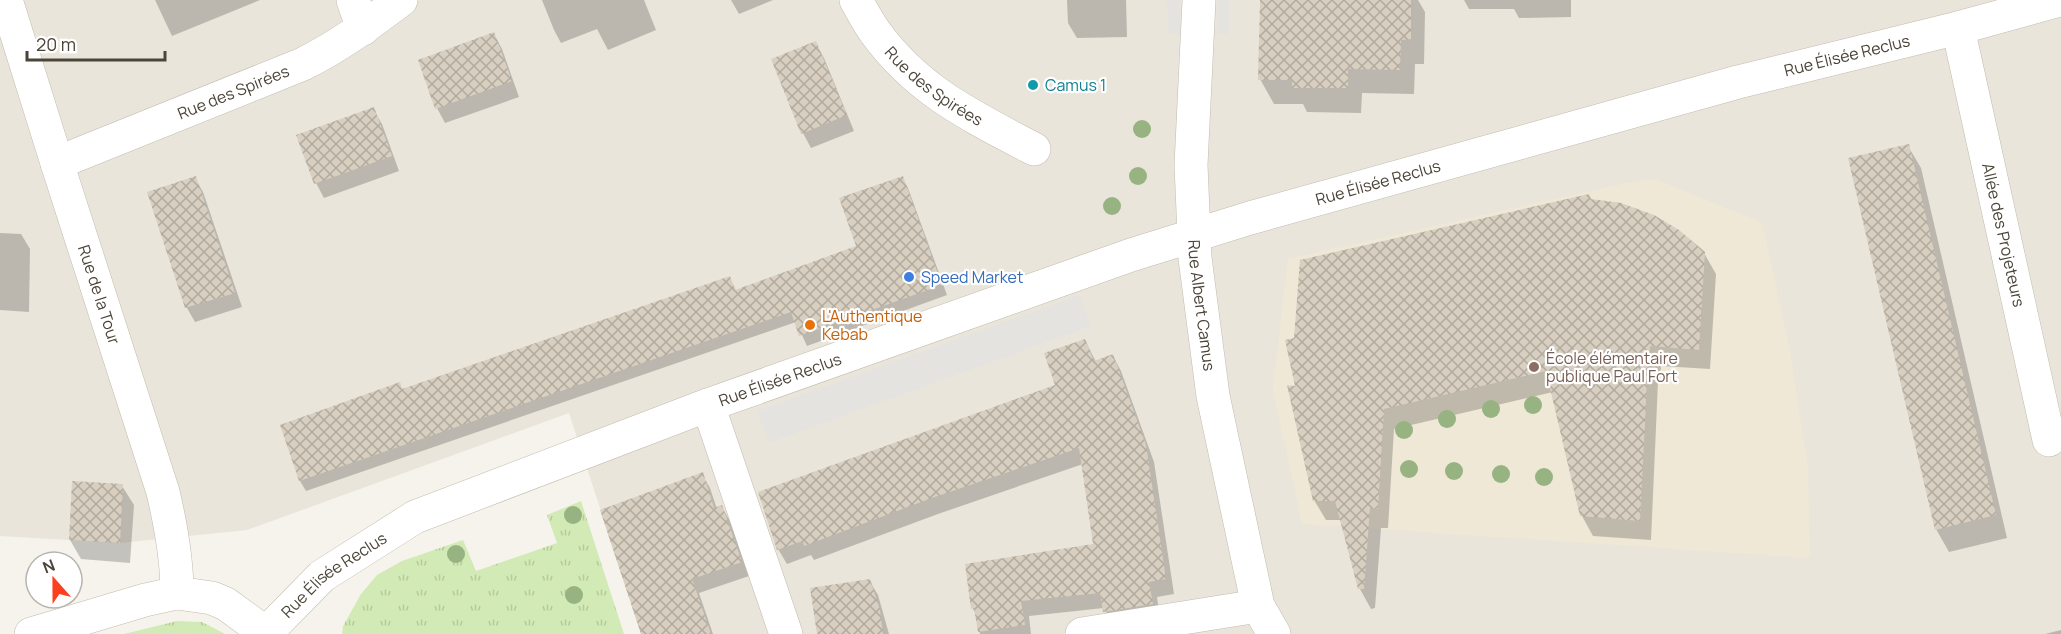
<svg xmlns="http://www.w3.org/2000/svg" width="2061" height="634" font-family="Manrope,sans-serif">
	<defs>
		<pattern id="grass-tufts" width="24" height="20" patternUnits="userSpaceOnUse" patternTransform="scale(1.5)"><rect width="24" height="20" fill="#d2eab5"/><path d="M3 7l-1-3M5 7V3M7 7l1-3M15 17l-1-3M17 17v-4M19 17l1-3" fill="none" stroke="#b6ca9c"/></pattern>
		<pattern id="building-cross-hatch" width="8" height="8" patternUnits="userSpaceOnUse" patternTransform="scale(1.5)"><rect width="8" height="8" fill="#d8cfc1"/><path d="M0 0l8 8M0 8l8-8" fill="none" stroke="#b1aa9e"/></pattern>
	</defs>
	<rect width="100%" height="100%" fill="#f6f3ec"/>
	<polygon fill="#eae5da" points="0,0 2061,0 2061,634 641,634 569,413 247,530 120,543 0,536"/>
	<polygon fill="#efe8d6" points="1655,179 1762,223 1789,346 1808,468 1810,558 1302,524 1273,389 1288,259 1622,184"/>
	<g fill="url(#grass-tufts)">
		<polygon points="581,501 624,634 342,634 343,626 361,594 377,575 402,561 463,540 476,571 557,543 547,515"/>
		<polygon points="177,621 202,622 225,634 124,634"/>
	</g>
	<g fill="#e5e3e0">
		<polygon points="1167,0 1180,0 1181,34 1168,34"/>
		<rect x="1218" y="0" width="11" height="34"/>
		<polygon points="1080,295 1091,326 769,443 757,411"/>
	</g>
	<g fill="#0003">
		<polygon points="155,0 260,0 172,36"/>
		<polygon points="542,0 644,0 656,30 608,50 597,29 561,43 554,30"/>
		<polygon points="731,0 773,0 739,14"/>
		<polygon points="1067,0 1126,0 1127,37 1077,38 1068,23"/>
		<polygon points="1261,0 1418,0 1425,12 1424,64 1415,64 1414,94 1362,93 1361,113 1307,112 1303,104 1274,104 1260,79"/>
		<polygon points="1464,0 1571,0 1571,17 1519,18 1514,9 1469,9"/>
		<polygon points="494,34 502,49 519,97 445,123 437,108"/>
		<polygon points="815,43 824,58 854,131 811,148 803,133"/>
		<polygon points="373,109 382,124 399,171 324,198 316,183"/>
		<polygon points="1908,146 1921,168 2007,538 1949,552 1936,529"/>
		<polygon points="195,178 203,192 242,307 195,322 187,308 149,193"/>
		<polygon points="902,178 908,188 947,295 807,346 796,322 306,491 300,481 403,391 730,278 736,291 858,246"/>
		<polygon points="1591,201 1704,253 1716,274 1710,369 1661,366 1660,382 1658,382 1651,540 1593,536 1582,516 1553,392 1394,429 1388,528 1381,528 1375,608 1371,609 1360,589 1342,520 1326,520 1314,500 1297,387 1296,340"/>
		<polygon points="0,233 21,234 30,249 29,312 0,310"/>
		<polygon points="1085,340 1096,362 1113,356 1121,371 1154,462 1174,594 1157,597 1160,619 1113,626 1104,608 1029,616 1031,634 980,634 977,616 973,609 966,565 1095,546 1083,464 938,514 814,560 811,555 787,564 778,549 1057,386"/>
		<polygon points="702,474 710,488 717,509 722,507 730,521 749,576 699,593 713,634 642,634"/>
		<polygon points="122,486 134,505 130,563 81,559 70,540"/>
		<polygon points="869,580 878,595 889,634 819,634"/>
		<polygon points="2061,630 2061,634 2045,634"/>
	</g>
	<g fill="url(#building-cross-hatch)">
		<polygon points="1260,0 1411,0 1411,39 1401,40 1400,70 1348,69 1348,88 1292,88 1292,80 1258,80"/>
		<polygon points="494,32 512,81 435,109 418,60"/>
		<polygon points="816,41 847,115 801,134 771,59"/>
		<polygon points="374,107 392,156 314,184 296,135"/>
		<polygon points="1909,144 1996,515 1935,530 1848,158"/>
		<polygon points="196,176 235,293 185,308 147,192"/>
		<polygon points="903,176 942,285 799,336 791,312 299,481 280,425 400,382 402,389 730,276 735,290 856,246 839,198"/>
		<polygon points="1589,194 1591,199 1621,203 1654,215 1679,230 1705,252 1699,350 1650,346 1649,362 1648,362 1640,521 1580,516 1546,371 1384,409 1378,509 1370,508 1364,589 1358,589 1335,501 1313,501 1287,385 1295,386 1285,340 1294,338 1300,260"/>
		<polygon points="1085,339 1094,361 1113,354 1146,445 1166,579 1149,582 1153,604 1103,612 1100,593 1021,601 1025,625 978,632 974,608 971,609 965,564 1093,544 1079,448 929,499 804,546 803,541 777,550 758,492 1055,385 1044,353"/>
		<polygon points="703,472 714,508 722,505 742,562 692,579 711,634 641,634 600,510"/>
		<polygon points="72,481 123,484 120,543 69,540"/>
		<polygon points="870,579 880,610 883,634 817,634 810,588"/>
	</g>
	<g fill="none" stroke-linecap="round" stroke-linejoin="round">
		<g stroke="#c2bbae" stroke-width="34">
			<g id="minor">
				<path id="s1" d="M6 0 57 163 163 492C171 526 177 558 177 593"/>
				<polyline points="353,0 363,29"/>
				<path id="s2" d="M856 0C862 11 868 22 875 32 918 91 971 116 1034 149"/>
				<path id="s3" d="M1199 0 1191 165 1195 258 1213 396 1258 606 1274 634"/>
				<path id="s4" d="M1958 28 2049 440"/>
				<path id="s5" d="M57 163 303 64C339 46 369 24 401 0"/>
				<polyline points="708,405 786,634"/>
				<path id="s6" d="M266 633 322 576 415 517 708 405 1131 255 1250 218 1738 82 1958 28 2060 0"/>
				<polyline points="31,634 145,600 177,593 212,598 226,604 267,634"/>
				<polyline points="1082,634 1258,606"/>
			</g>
		</g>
		<use href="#minor" stroke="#fff" stroke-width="33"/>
	</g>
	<g fill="#97b381">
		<circle cx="1142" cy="129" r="9"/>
		<circle cx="1138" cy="176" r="9"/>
		<circle cx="1112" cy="206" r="9"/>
		<circle cx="1533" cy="405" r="9"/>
		<circle cx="1491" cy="409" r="9"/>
		<circle cx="1447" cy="419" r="9"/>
		<circle cx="1404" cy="430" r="9"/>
		<circle cx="1409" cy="469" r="9"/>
		<circle cx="1454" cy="471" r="9"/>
		<circle cx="1501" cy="474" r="9"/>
		<circle cx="1544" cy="477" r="9"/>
		<circle cx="573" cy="515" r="9"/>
		<circle cx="456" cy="554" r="9"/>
		<circle cx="574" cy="595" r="9"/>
	</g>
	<circle fill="#0f9aa8" stroke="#fff" stroke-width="2" cx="1033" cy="85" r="6"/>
	<circle fill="#3f7fe0" stroke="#fff" stroke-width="2" cx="909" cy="277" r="6"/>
	<circle fill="#e8710a" stroke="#fff" stroke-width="2" cx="810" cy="325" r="6"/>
	<circle fill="#8d6e63" stroke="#fff" stroke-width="2" cx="1534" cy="367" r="6"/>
	<g text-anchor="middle" stroke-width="4.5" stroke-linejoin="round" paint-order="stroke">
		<g font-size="16" fill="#4b4439" stroke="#fff">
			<text dy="6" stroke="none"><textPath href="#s6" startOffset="1696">Rue Élisée Reclus</textPath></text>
			<text dy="6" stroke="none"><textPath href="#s2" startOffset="118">Rue des Spirées</textPath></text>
			<text dy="6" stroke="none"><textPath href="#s5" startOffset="190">Rue des Spirées</textPath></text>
			<text dy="6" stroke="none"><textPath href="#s6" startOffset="1210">Rue Élisée Reclus</textPath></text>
			<text dy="6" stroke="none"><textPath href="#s4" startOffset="212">Allée des Projeteurs</textPath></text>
			<text dy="6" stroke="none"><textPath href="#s1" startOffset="309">Rue de la Tour</textPath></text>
			<text dy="6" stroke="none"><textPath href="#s3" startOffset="306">Rue Albert Camus</textPath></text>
			<text dy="6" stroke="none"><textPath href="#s6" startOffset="580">Rue Élisée Reclus</textPath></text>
			<text dy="6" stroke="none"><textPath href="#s6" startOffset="90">Rue Élisée Reclus</textPath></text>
		</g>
		<g font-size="16" fill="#0d838f" stroke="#fff" text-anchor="start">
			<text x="1045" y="91">Camus 1</text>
		</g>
		<g font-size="16" fill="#366cbe" stroke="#fff" text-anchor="start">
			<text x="921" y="283">Speed Market</text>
		</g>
		<g font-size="16" fill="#c56008" stroke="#fff" text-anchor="start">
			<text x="822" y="322">L'Authentique<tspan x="822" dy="18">Kebab</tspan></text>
		</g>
		<g font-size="16" fill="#785e54" stroke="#fff" text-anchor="start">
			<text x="1546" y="364">École élémentaire<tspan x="1546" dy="18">publique Paul Fort</tspan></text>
		</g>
	</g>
	<g transform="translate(54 580) rotate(339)"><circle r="28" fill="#ffffff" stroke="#b7b4b0" stroke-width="1.5"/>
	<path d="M0-4.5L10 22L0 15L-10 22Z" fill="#fc3f1d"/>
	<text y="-9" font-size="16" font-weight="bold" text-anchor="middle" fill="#4b4439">N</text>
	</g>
	<path d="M27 51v9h138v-9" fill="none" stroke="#4b4439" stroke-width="3"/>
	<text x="36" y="51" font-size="18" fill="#4b4439" stroke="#ffffff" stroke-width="4.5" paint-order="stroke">20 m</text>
</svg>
